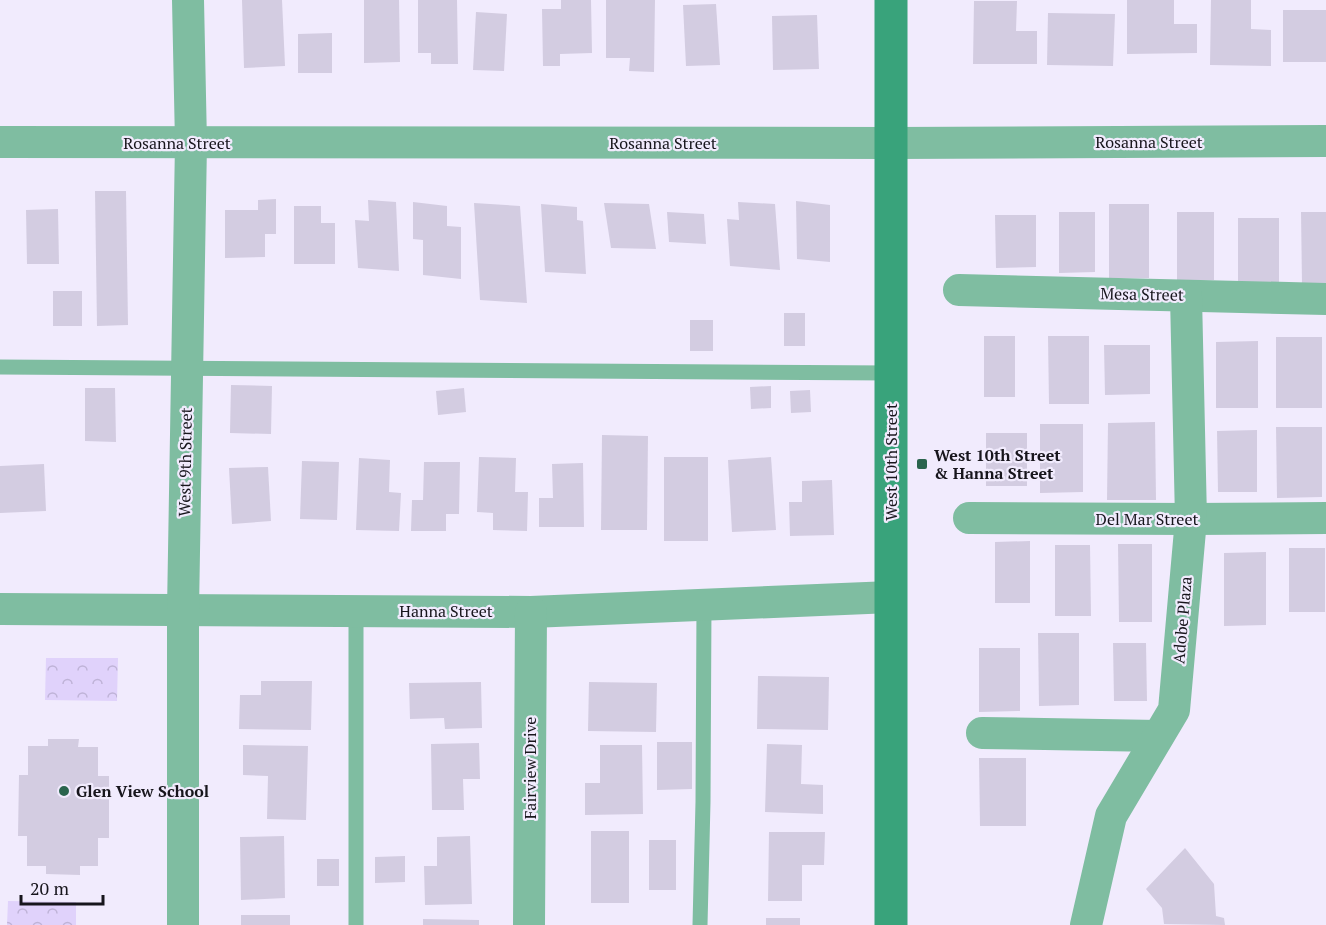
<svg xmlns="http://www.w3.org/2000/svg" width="1326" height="925" font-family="'PT Serif',serif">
	<defs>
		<pattern id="park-crowns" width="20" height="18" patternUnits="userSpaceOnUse" patternTransform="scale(1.5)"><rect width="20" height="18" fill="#e0d2fb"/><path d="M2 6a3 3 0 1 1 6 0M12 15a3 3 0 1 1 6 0" fill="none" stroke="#bfb3d7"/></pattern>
	</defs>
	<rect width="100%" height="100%" fill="#f1ebfd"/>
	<g fill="url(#park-crowns)">
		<polygon points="46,658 118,658 117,701 45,700"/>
		<polygon points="8,901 76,902 76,925 7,925"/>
	</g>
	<g fill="#d3cce1">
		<polygon points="242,0 282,0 285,66 244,68"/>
		<polygon points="364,0 399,0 400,62 364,63"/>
		<polygon points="418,0 457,0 458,64 431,64 431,53 418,53"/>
		<polygon points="561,0 591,0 592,53 560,54 560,66 543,66 542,9 561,9"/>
		<polygon points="606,0 655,0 654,72 629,71 630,58 606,58"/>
		<polygon points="1127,0 1174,0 1174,24 1197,24 1197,53 1127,54"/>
		<polygon points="1211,0 1251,0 1251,29 1271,30 1271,66 1210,65"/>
		<polygon points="974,1 1017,1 1016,31 1037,31 1037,64 973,64"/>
		<polygon points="716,4 720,65 686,66 683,5"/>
		<rect x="1283" y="10" width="43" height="52"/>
		<polygon points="476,12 507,14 504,71 473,70"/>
		<polygon points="1048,13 1115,14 1113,66 1047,65"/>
		<polygon points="817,15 819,69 773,70 772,16"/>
		<polygon points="332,33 332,73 298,73 298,34"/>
		<polygon points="95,191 126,191 128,325 97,326"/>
		<polygon points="276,199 276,234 265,234 265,257 225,258 225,210 258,210 258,200"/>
		<polygon points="368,200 396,202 399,271 358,268 355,220 369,221"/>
		<polygon points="796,201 830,205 830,262 797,259"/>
		<polygon points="413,202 447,206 447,226 461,227 461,279 423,275 423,240 413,239"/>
		<polygon points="738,202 775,204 780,270 730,266 727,219 739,220"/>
		<polygon points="474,203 520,206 527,303 480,300"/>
		<polygon points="604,203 649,204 656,249 611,248"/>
		<polygon points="541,204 577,207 577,220 583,221 586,274 545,272"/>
		<rect x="1109" y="204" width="40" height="74"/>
		<polygon points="294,206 321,206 321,223 335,223 335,264 294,264"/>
		<polygon points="58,209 59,264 27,264 26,210"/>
		<polygon points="667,212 704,214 706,244 669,242"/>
		<polygon points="1059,212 1095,212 1095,272 1059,273"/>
		<polygon points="1177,212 1214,212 1214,280 1177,281"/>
		<polygon points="1301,212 1326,212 1326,284 1302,284"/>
		<polygon points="995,215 1036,215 1036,267 996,268"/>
		<rect x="1238" y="218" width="41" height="67"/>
		<rect x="53" y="291" width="29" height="35"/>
		<rect x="784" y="313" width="21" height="33"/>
		<rect x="690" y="320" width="23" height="31"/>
		<rect x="984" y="336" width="31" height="61"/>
		<polygon points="1048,336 1089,336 1089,404 1049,404"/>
		<rect x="1276" y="337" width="46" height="71"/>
		<polygon points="1258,341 1258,408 1216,408 1216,342"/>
		<polygon points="1104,345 1150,345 1150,394 1105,395"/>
		<polygon points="231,385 272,386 271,434 230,433"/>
		<polygon points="771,386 771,408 751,409 750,387"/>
		<polygon points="85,388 115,388 116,442 85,441"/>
		<polygon points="464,388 466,412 438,415 436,391"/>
		<polygon points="810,390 811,412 791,413 790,391"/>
		<polygon points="1155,422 1156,500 1107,500 1108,423"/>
		<polygon points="1040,424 1083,424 1083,492 1040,493"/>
		<polygon points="1276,427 1322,427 1322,497 1277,498"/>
		<polygon points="1257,430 1257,492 1218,492 1217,431"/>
		<rect x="986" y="433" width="41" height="53"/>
		<polygon points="602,435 648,436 647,530 601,530"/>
		<polygon points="479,457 516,458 515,492 528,492 527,531 493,530 493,513 477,512"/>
		<rect x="664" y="457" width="44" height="84"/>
		<polygon points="771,457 776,530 732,532 728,460"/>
		<polygon points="359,458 390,460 389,492 401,493 399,531 356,530"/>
		<polygon points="302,461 339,462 337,520 300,519"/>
		<polygon points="424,462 460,462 459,514 446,514 446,531 411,531 412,500 423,500"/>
		<polygon points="583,463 584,527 539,527 539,498 553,498 552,464"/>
		<polygon points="44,464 46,511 0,513 0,466"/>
		<polygon points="268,467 271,521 232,524 229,468"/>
		<polygon points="832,480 834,535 790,536 789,502 802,502 802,481"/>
		<polygon points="1030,541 1030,603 995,603 995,542"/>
		<polygon points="1118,544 1152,544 1152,622 1119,622"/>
		<polygon points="1055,545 1090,545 1091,616 1055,616"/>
		<rect x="1289" y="548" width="36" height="64"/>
		<polygon points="1266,552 1266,625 1224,626 1224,553"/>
		<polygon points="1038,633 1079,633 1079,705 1039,706"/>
		<polygon points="1113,643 1146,643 1147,701 1114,701"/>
		<polygon points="979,648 1020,648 1020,711 979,712"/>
		<polygon points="758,676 829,677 828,730 757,729"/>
		<polygon points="261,681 312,681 311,730 239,729 240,695 261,695"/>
		<polygon points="481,682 482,728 445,729 444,718 410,719 409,683"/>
		<polygon points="589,682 657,683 656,732 588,731"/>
		<polygon points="48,739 79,739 78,747 98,747 98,776 109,776 109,838 98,838 98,866 80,866 80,875 46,874 46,866 27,866 27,836 18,836 19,775 28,775 28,746 48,746"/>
		<polygon points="657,742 692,742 692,789 657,790"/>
		<polygon points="479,743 480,779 463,779 464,810 432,810 431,744"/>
		<polygon points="767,744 802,745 801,784 823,785 823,814 765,812"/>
		<polygon points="243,745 308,746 306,820 267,819 268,776 243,775"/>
		<polygon points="600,745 642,745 643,814 585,815 585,783 600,783"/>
		<polygon points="979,758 1026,758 1026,826 980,826"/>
		<rect x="591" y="831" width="38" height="72"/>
		<polygon points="769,832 825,832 824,865 802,865 802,901 768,901"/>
		<polygon points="284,836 285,898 241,900 240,837"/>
		<polygon points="470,836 472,904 425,905 424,866 437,866 437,837"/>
		<rect x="649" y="840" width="27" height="50"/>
		<polygon points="1185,848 1214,884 1216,916 1224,918 1225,925 1164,924 1162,908 1146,889"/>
		<polygon points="405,856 405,882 375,883 375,857"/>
		<rect x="317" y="859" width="22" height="27"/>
		<rect x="241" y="915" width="49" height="10"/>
		<rect x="766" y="918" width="34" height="7"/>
		<polygon points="423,919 479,920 479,925 423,925"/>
	</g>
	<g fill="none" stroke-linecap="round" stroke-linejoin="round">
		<g stroke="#7fbda1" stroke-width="15">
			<polyline points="0,367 891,373"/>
			<polyline points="356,611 356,925"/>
			<polyline points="700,925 703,802 704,605"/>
		</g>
		<g stroke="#7fbda1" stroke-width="32">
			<polyline points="0,142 891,143 1326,141"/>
			<polyline points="959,290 1326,299"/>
			<polyline points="969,518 1191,519 1326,518"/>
			<polyline points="0,609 531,612 891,597"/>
			<polyline points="982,733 1158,736"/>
			<polyline points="183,925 183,610 191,143 188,0"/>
			<polyline points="529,925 531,612"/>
			<polyline points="1086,925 1111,816 1174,710 1191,519 1186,296"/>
		</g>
		<polyline stroke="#39a37b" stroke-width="33" points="891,0 891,925"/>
	</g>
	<g fill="#2a644d" stroke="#f1ebfd" stroke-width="2">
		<rect x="916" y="458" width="12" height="12" rx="3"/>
		<circle cx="64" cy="791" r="6"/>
	</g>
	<g text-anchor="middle" stroke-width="4.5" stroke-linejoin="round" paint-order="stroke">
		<g font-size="16" fill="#17151c" stroke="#f1ebfd">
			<text x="1149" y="148">Rosanna Street</text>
			<text x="177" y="149">Rosanna Street</text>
			<text x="663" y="149">Rosanna Street</text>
			<text transform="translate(1142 294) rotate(1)" y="6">Mesa Street</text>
			<text transform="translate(185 462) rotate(-89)" y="6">West 9th Street</text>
			<text transform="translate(891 462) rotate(-90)" y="6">West 10th Street</text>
			<text x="1147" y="525">Del Mar Street</text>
			<text x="446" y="617">Hanna Street</text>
			<text transform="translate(1182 620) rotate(-85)" y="6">Adobe Plaza</text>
			<text transform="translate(530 768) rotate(-90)" y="6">Fairview Drive</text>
		</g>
		<g font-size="16" font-weight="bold" fill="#17151c" stroke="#f1ebfd" text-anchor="start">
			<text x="934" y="461">West 10th Street<tspan x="934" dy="18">&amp; Hanna Street</tspan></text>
			<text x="76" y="797">Glen View School</text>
		</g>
	</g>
	<path d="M21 895v9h82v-9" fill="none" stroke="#17151c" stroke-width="3"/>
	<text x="30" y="895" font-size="18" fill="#17151c" stroke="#f1ebfd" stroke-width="4.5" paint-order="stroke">20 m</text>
</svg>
